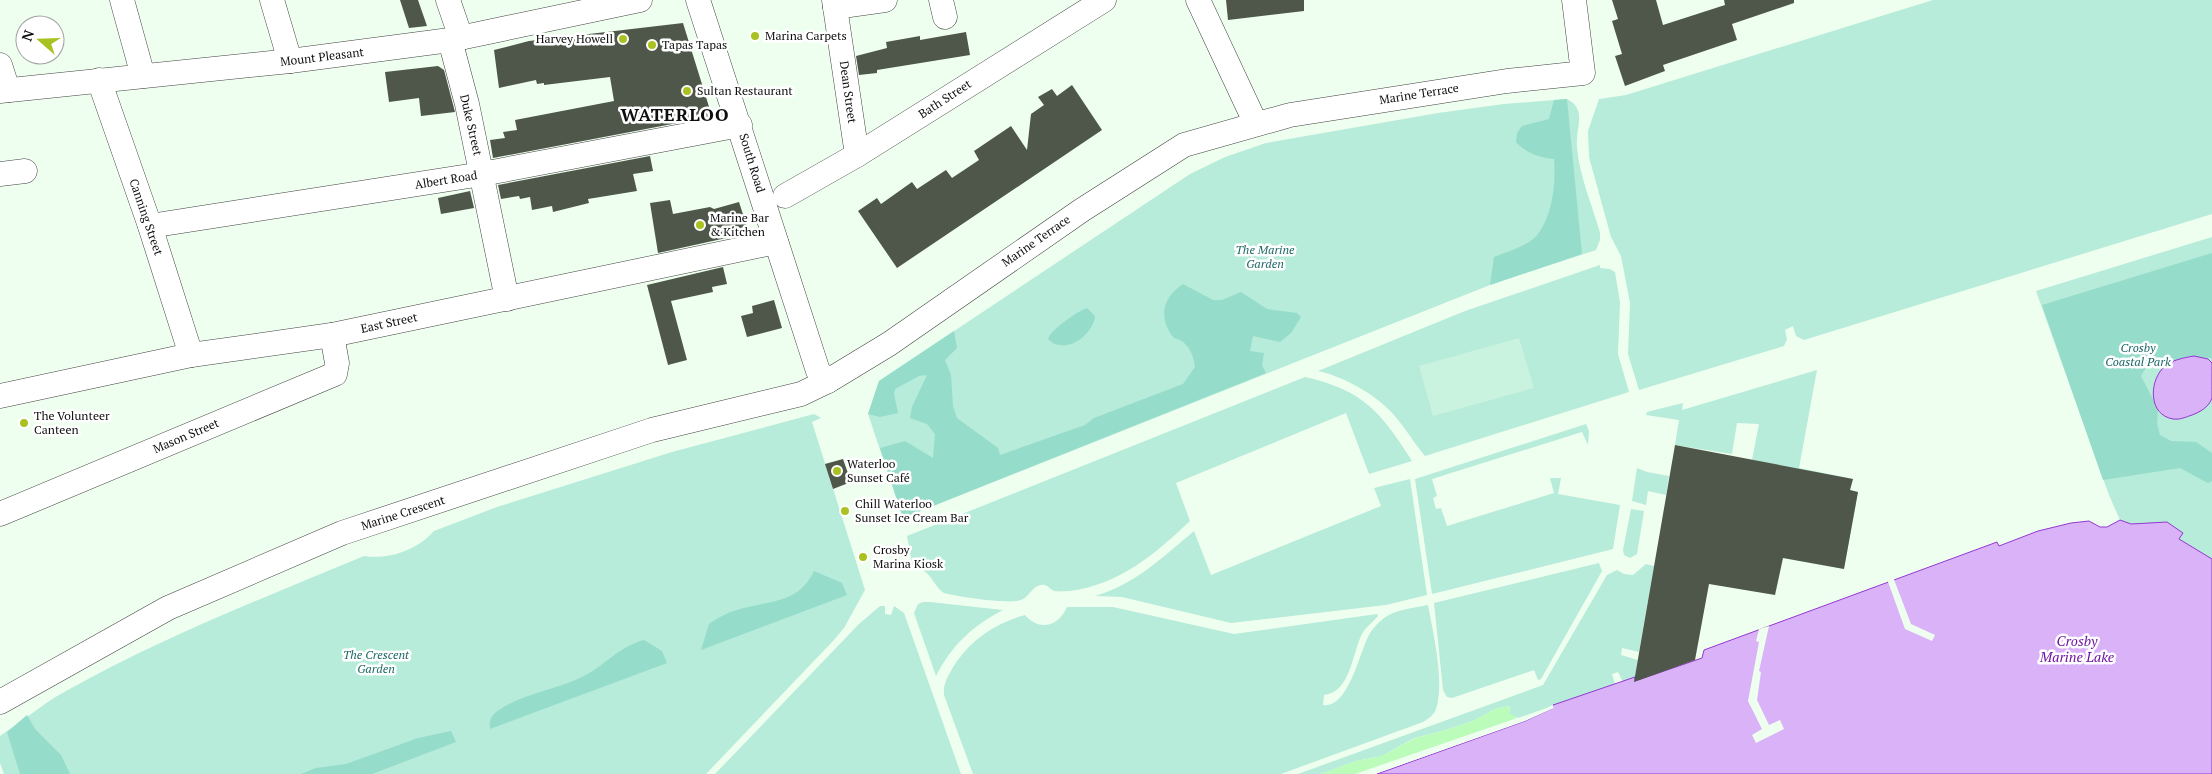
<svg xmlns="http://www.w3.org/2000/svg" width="2212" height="774" font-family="'PT Serif',serif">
	<rect width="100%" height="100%" fill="#efffef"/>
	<g fill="#b7ebda">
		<polygon points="1933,0 2212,0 2212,214 1804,340 1796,336 1793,326 1785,330 1787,339 1784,346 1639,390 1628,354 1630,303 1621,256 1611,237 1589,157 1588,131 1599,99 1626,95"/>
		<path d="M1567 99C1588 110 1575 128 1577 147 1579 176 1592 204 1600 233V240L1596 250 1490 285 903 518 868 414 879 381 1190 174 1225 157 1266 143 1438 113 1504 104Z"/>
		<polygon points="2212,237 2212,559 2179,539 2167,522 2131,524 2120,520 2109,495 2036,291"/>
		<path d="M1600 265V268L1610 269 1615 272 1620 302 1618 354 1629 392 1425 456C1412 441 1401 420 1386 407 1369 391 1341 376 1318 371L1465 311Z"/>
		<polygon points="1817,370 1799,468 1853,479 1850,490 1858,492 1844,569 1783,558 1750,470 1759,424 1737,423 1732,454 1675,445 1679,420 1646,415 1647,412 1683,403 1682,410"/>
		<path d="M1305 377C1363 390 1381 412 1412 461L1369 474 1346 413 1176 483 1190 521C1154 555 1120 584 1070 591 1066 591 1058 592 1054 591 1049 589 1048 584 1041 585 1030 587 1030 599 1017 601 1002 603 959 597 944 593 932 585 930 567 913 568L907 536Z"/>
		<path d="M814 414 821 418 812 422 865 590 844 628 833 641 706 774H4L0 763V736C22 722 42 704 66 691 161 638 263 598 364 556 389 560 417 550 434 531L497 507 672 452Z"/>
		<polygon points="1586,424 1589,431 1588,445 1582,432 1432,479 1437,496 1433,498 1436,509 1441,508 1447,526 1554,493 1550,478 1561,478 1558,494 1620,505 1613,549 1432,594 1415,479"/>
		<polygon points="1637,468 1647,472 1669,476 1666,495 1648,491 1646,505 1632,501"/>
		<path d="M1410 479 1427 595 1386 605 1231 623 1122 597 1095 596C1134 585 1163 557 1194 531L1211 575 1381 506 1374 488Z"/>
		<polygon points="1631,509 1644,511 1637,554 1630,558 1624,555 1623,550"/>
		<polygon points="1599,563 1602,571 1541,679 1538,680 1534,670 1452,698 1447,697 1443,690 1434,603"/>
		<polygon points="1646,564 1654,566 1639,652 1622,648 1621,655 1638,660 1635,677 1623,682 1618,672 1612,674 1615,684 1518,718 1509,714 1510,706 1495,709 1473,721 1439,732 1414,738 1382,756 1356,761 1321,774 1298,774 1543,685 1607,575 1617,570 1624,574 1633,575"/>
		<path d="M923 602H930L1003 610C972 626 952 645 936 676L914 613 918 604Z"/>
		<path d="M1428 605C1433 633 1445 681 1436 709 1434 715 1428 719 1423 722L1281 774H973L944 695C943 685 947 678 952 669 969 641 993 624 1025 615 1040 632 1059 626 1067 607H1113L1234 634 1377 614 1378 616C1373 622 1366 627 1362 634 1352 653 1351 692 1324 695L1323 705C1349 709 1360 650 1369 635 1372 629 1379 622 1384 618 1396 609 1415 608 1428 605Z"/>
		<polygon points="880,606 885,606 885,614 891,615 894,606 904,613 961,774 715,774 859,624"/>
	</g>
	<g fill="#96dcca">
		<path d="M1567 99 1582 254 1490 285 1494 257C1508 251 1529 246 1538 234 1553 214 1556 182 1554 159 1540 158 1526 153 1516 142L1517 133 1522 126 1549 119 1554 100Z"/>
		<path d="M2212 253V358C2193 359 2186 353 2169 365L2155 362 2147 366 2141 376 2158 409 2157 423 2160 435 2171 441 2196 442 2212 453V481L2208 483 2180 468 2103 480 2042 305Z"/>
		<path d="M1183 284 1213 300H1222L1241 292 1267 309 1297 313 1301 317 1291 333 1280 342 1253 336 1250 351 1264 353 1262 365 1266 373 903 518 880 448 905 441 933 458 935 434 927 424 910 418 912 407 927 375 919 376 895 389 894 394 898 413 880 417 868 414 879 381 954 331 957 348 945 360 951 375 953 406 957 418 998 448 1000 455 1085 425 1094 418 1183 384 1195 367C1194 355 1187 340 1174 338 1158 318 1162 298 1183 284Z"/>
		<path d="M1087 308 1095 316C1093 336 1064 356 1048 339 1050 330 1078 311 1087 308Z"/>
		<path d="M814 571 842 583 847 595 701 650 709 624C718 618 726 613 737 610 768 600 798 605 814 571Z"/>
		<path d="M644 640 662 651 667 663 490 729C489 720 491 715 499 710 524 693 555 690 582 677 605 666 616 648 644 640Z"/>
		<polygon points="27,715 35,729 61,755 70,774 20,774 7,732"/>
		<polygon points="451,731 456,742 372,774 301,774 316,768 346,764 418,738"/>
	</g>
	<polygon fill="#bbfcba" points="1510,706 1509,713 1517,718 1355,774 1321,774 1356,761 1382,756 1415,738 1439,732 1473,721 1495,709"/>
	<polygon fill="#c9f2df" points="1519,338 1534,388 1433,416 1419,366"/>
	<g fill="#dab2f8" stroke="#9337d1">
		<path d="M2194 356 2208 359 2212 363C2212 373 2212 389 2212 398 2209 407 2200 412 2192 415 2186 417 2180 420 2173 419 2149 415 2149 384 2162 369 2170 360 2183 358 2194 356Z"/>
		<polygon points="2120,520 2131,524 2167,522 2183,533 2179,539 2212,559 2212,774 1377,774 1525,721 1553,708 1553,705 1556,704 1635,677 1635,681 1702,658 1704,650 1997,542 1999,546 2038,531 2071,523 2089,521 2100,527 2107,527"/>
	</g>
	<g fill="#efffef">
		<polygon points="1893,577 1911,624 1935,635 1932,641 1905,629 1887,579"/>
		<polygon points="1769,626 1759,671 1761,672 1757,700 1769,725 1780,720 1784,729 1756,743 1752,735 1762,729 1748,701 1759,642 1756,641 1759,629"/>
		<polygon points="1553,705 1554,708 1525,721 1375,774 1418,756 1524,719"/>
	</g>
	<g fill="#4f574a">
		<polygon points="400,0 418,0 427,26 409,28"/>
		<polygon points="1226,0 1304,0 1304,11 1228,20"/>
		<polygon points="1612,0 1656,0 1663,25 1725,5 1724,0 1794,0 1794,3 1732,24 1737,40 1663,65 1665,71 1625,86 1615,56 1622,54 1612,21 1618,19"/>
		<polygon points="683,23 710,110 707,113 709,117 493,158 490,140 505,138 503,132 517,130 515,120 614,101 610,77 544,85 544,83 537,84 536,80 499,88 494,50 529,41"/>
		<polygon points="966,32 970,55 877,70 877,73 859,75 856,56 887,48 886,42 920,36 920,40"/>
		<polygon points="438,66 444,70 455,112 421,116 419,98 389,102 385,72"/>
		<polygon points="1072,85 1102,130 897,268 858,211 877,198 881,204 912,182 917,189 946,170 952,178 979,160 974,151 1011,126 1027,150 1031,114 1044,105 1038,97 1052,89 1057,96"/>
		<polygon points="650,156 653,171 633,174 637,191 588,199 589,203 553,212 552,206 532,210 530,197 520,199 519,196 501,199 498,185"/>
		<polygon points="470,191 474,208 441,214 438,198"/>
		<polygon points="670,200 673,214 710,207 714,209 739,202 749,233 658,253 650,203"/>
		<polygon points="723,267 727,284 712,287 713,292 671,301 687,360 668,365 647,285"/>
		<polygon points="774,300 782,328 747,337 741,316 753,313 752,306"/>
		<polygon points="1675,445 1853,479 1850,490 1858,492 1844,569 1783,558 1775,595 1709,584 1695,660 1634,682"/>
		<polygon points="843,459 851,482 833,489 825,464"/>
	</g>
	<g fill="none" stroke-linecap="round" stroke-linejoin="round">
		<g stroke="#414141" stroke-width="25">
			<g id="minor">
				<polyline points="122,0 143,76"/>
				<polyline points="272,0 290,61"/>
				<polyline points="448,0 461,38"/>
				<polyline points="698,0 818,371 828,381"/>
				<polyline points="834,0 857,155"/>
				<polyline points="941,0 945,17"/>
				<polyline points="1198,0 1256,124"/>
				<polyline points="835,7 885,0"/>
				<polyline points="450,40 467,104 507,299"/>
				<polyline points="0,65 8,90"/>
				<polyline points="99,80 150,226 191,355"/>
				<polyline points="0,91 290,61 450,40 640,0"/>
				<polyline points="0,174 25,171"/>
				<polyline points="785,196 857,155 1104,0"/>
				<polyline points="150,226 482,174 740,125"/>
				<polyline points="0,396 191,355 332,335 776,242"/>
				<polyline points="0,514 335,374 337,363 332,335"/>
				<polyline points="0,702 168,608 342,533 652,430 801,394 828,381 889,344 1082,210 1184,145 1290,115 1507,81 1583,73 1574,0"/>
			</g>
		</g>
		<use href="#minor" stroke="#fff" stroke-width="24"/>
	</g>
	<g fill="#aac221" stroke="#fff" stroke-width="2">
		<circle cx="755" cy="36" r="5"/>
		<circle cx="623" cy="39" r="5"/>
		<circle cx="652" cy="45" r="5"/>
		<circle cx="687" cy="91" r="5"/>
		<circle cx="700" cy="225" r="5"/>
		<circle cx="24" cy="423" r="5"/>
		<circle cx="837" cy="471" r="5"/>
		<circle cx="845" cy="511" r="5"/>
		<circle cx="863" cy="557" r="5"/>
	</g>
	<g text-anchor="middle" stroke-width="5" stroke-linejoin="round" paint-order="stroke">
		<g font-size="12" fill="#0e0e0e" stroke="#fff" text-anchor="start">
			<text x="765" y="40">Marina Carpets</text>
			<text x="613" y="43" text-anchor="end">Harvey Howell</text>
			<text x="662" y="49">Tapas Tapas</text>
			<text x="697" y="95">Sultan Restaurant</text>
			<text x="710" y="222">Marine Bar<tspan x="710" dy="14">&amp; Kitchen</tspan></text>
			<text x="34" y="420">The Volunteer<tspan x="34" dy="14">Canteen</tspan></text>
			<text x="847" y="468">Waterloo<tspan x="847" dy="14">Sunset Café</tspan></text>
			<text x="855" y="508">Chill Waterloo<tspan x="855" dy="14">Sunset Ice Cream Bar</tspan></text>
			<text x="873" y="554">Crosby<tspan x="873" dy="14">Marina Kiosk</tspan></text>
		</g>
		<g font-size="12" fill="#0e0e0e" stroke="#fff">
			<text transform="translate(322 57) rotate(-7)" y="4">Mount Pleasant</text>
			<text transform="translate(848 92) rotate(82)" y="4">Dean Street</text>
			<text transform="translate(1419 94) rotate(-9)" y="4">Marine Terrace</text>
			<text transform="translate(945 99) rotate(-33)" y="4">Bath Street</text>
			<text transform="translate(471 125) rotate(77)" y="4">Duke Street</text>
			<text transform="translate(752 163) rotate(73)" y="4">South Road</text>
			<text transform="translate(446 180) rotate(-9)" y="4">Albert Road</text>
			<text transform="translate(146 217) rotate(71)" y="4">Canning Street</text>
			<text transform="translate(1036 241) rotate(-35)" y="4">Marine Terrace</text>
			<text transform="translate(389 323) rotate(-12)" y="4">East Street</text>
			<text transform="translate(186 436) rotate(-23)" y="4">Mason Street</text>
			<text transform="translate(403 513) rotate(-18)" y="4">Marine Crescent</text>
		</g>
		<g font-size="12" font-style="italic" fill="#1c6867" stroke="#fff">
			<text x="1265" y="254">The Marine<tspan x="1265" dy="14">Garden</tspan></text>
			<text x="2138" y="352">Crosby<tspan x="2138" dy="14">Coastal Park</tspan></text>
			<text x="376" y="659">The Crescent<tspan x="376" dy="14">Garden</tspan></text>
		</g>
		<g font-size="14" font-style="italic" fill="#6f13a4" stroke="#fff">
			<text x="2077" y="646">Crosby<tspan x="2077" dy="16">Marine Lake</tspan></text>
		</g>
		<g font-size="18" font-weight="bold" letter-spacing="1" fill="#0e0e0e" stroke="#fff">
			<text x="675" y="121">WATERLOO</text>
		</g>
	</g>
	<g transform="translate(40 40) rotate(290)"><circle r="24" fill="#ffffff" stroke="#9f9f9f"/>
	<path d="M0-4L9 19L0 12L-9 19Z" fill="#aac221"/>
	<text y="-8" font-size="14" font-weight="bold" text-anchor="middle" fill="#0e0e0e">N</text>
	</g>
</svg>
